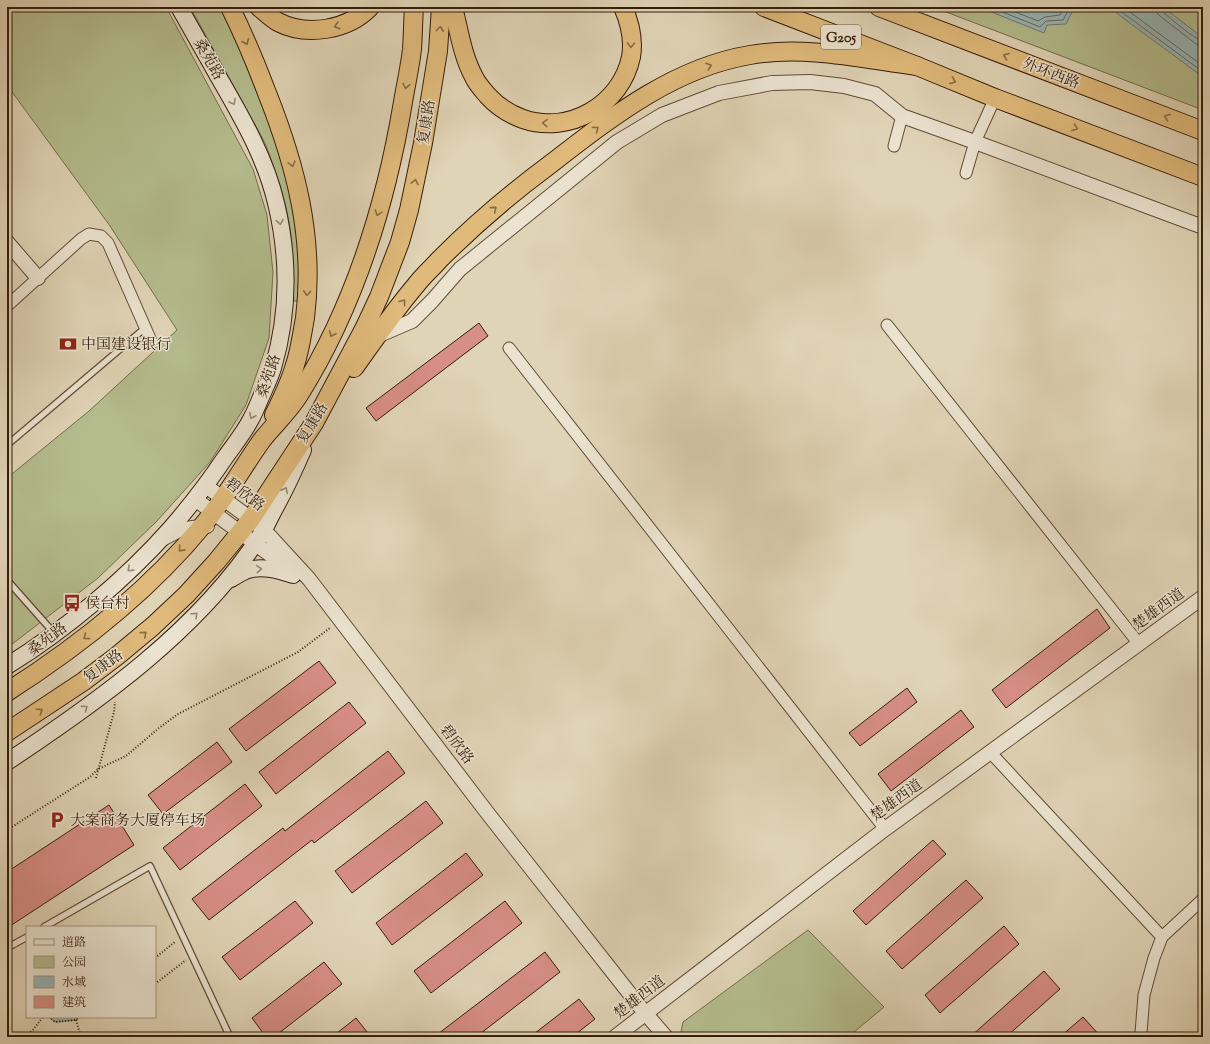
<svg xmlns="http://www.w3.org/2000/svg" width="1210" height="1044" font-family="'Sorts Mill Goudy','Noto Serif SC',serif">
	<rect width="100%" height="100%" fill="#e0d4b6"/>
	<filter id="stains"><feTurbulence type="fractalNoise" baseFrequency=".005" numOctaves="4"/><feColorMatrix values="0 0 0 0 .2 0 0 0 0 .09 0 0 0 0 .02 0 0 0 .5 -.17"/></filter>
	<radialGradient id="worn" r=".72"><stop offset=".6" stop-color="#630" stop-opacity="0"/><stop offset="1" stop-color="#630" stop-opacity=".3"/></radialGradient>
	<g fill="#b4bc8d" stroke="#746c4c">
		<polygon points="7,7 166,7 253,169 267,215 273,272 269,338 246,405 210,462 157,521 98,578 7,648 7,478 89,411 177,330 110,226 7,85"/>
		<path d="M190 7H220L230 27 257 88 280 149 299 233V293L297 301H293V298C295 263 292 226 282 192 277 175 271 159 265 143Z"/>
		<polygon points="933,7 1203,7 1203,110"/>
		<polygon points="808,930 884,1007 848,1037 685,1037 681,1032 683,1022"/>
	</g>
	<g fill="#97b6b7" stroke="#707972">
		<polygon points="979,7 1067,7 1072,12 1066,24 1047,25 1044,33"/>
		<polygon points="1109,7 1163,7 1203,38 1203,77 1131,24"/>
		<polygon points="49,1017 79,1017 76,1020 55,1022"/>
	</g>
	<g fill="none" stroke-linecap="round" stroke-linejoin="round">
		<g stroke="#666a61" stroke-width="1">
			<polyline points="990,7 1040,27 1046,21 1063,20 1067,13 1065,7"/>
			<polyline points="1003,7 1038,21 1045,17 1060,15 1061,13 1060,7"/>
			<polyline points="1115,7 1203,72"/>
			<polyline points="1123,7 1203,66"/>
			<polyline points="1156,7 1156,12 1160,16 1196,44 1203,46"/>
			<path d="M1161 7 1163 12C1171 19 1194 39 1203 41"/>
		</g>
	</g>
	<g fill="#d78e85" stroke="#351d0b">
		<polygon points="479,323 488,336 376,421 366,408"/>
		<polygon points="1097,609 1110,628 1006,708 992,690"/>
		<polygon points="319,661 336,683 246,751 229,729"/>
		<polygon points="907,688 917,702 860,746 849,733"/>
		<polygon points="349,702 366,723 276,794 259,772"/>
		<polygon points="961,710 974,727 891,791 878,774"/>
		<polygon points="217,742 232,762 163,814 148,795"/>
		<polygon points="388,751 405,773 314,843 312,840 209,920 192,899 283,828 285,831"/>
		<polygon points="245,784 262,806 180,870 163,848"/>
		<polygon points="426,801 443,823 352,893 335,871"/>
		<polygon points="109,805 134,845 7,928 7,872"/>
		<polygon points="933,840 946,854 866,925 853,911"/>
		<polygon points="466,853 483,875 392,945 376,923"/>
		<polygon points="966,880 983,898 902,969 886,951"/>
		<polygon points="295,901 313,923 240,980 222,957"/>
		<polygon points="505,901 522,923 431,993 414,971"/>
		<polygon points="1004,926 1019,944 940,1013 925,995"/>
		<polygon points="545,952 560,972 476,1037 434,1037"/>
		<polygon points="324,962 342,984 274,1037 266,1037 252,1018"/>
		<polygon points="1044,971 1060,989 1006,1037 970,1037"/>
		<polygon points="579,999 595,1019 572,1037 530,1037"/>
		<polygon points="1083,1017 1101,1037 1060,1037"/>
		<polygon points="356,1018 371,1037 332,1037"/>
	</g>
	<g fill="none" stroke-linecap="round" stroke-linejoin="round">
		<g stroke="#604b36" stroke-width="8">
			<g id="service">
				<polyline points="7,445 145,328"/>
				<polyline points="7,580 54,633"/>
				<polyline points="44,927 150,866 230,1037"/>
				<polyline points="7,948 27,937"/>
			</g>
		</g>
		<g stroke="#604b36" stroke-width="13">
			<g id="minor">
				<polyline points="894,146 902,116"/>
				<polyline points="966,173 975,142 995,98"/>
				<polyline points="7,306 81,239 89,234 101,236 108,243 152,343"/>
				<polyline points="887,325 1139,644"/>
				<polyline points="509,348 885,829"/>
				<polyline points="990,752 1162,937"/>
				<polyline points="1141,1037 1141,1033 1144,995 1154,958 1162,937 1203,899"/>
			</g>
		</g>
		<g stroke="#604b36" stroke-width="16">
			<g id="tertiary">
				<polyline points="7,242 38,278"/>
				<polyline points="377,336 412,321 432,301 460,269 617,142 662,115 719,93 772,83 810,82 844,86 875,94 902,116 975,142 1203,227"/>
				<polyline points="206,486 251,519 264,530 309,579 489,815 645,1013 666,1037"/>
				<polyline points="195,499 272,556 293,575"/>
				<polyline points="164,538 179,530 207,526"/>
				<polyline points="615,1037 885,829 1203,597"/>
			</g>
		</g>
		<g stroke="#351d0b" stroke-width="18">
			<g id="secondary">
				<path d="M231 579C236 576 241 573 245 571 261 565 278 570 293 575"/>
				<path d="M7 666C65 630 125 580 171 528 190 506 208 483 224 459 233 446 244 433 251 419 255 412 258 404 261 397 265 388 270 378 273 368 289 314 289 257 276 203 266 160 244 121 222 83 208 58 193 32 179 7"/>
				<path d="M7 762C99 701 199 630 260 536 265 529 269 520 273 512 284 492 294 471 303 450"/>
			</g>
		</g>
		<g stroke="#351d0b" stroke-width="20">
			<g id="trunk">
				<path d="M230 7C244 35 256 64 267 93 296 166 315 239 305 318 302 334 300 350 295 365 290 383 282 399 274 415"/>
				<path d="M259 7C265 12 271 18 278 22 307 37 348 30 370 7"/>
				<path d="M453 7C459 30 462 55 474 77 477 84 483 90 488 96 498 107 509 114 523 119 569 135 621 105 631 57 634 40 630 23 623 7"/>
				<polyline points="764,7 917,66 995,98 1203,177"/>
				<polyline points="879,7 1203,131"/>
				<path d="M354 368C374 340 394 311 416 285 423 276 431 269 439 260 473 226 509 195 548 166 609 119 672 68 750 55 805 45 863 59 917 66"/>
				<path d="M7 692C79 646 148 592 203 525 225 499 242 468 262 440 274 425 289 411 299 395 354 307 386 204 403 102 406 84 410 67 412 49 413 35 413 21 414 7"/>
				<polyline points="7,732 84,681 117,656 153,626 186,595 217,561 251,519 314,423 364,329 379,297 400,242 409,210 423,143 438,51 441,7"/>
			</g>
		</g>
		<g stroke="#351d0b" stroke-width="2" stroke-dasharray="1 2" stroke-linecap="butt">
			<polyline points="96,778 114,712 115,702"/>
			<polyline points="7,830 90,777 98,769 126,756 159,728 178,714 298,652 330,628"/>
			<polyline points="155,958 176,941"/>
			<polyline points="155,984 186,960"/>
			<polyline points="49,1017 55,1022 76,1020 79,1017"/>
			<polyline points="76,1020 81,1037"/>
			<polyline points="23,1037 32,1031 43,1017"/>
		</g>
		<use href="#service" stroke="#ebe3d0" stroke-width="5.5"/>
		<use href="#minor" stroke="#ebe3d0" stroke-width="11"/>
		<use href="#tertiary" stroke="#ebe3d0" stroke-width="14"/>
		<use href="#secondary" stroke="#ebe3d0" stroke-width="16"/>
		<use href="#trunk" stroke="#e0ba7b" stroke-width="18"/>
	</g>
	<defs><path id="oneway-chevron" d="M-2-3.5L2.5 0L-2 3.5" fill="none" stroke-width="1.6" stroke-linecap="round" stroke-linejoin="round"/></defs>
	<g stroke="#8a6c43">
		<use href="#oneway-chevron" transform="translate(337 26) rotate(164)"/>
		<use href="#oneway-chevron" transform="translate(440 29) rotate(-85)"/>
		<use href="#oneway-chevron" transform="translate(246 42) rotate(67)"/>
		<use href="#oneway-chevron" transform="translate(631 45) rotate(91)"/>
		<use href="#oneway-chevron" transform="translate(1006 56) rotate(-159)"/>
		<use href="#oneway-chevron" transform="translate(709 66) rotate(-19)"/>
		<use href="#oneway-chevron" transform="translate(953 81) rotate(22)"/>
		<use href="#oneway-chevron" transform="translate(406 86) rotate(100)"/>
		<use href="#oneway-chevron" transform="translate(1167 117) rotate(-159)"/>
		<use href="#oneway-chevron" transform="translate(545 123) rotate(-178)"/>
		<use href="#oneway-chevron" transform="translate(1075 128) rotate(21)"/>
		<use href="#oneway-chevron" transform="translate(596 129) rotate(-36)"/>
		<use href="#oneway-chevron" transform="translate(292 164) rotate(75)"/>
		<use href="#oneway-chevron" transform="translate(415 182) rotate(-78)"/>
		<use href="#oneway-chevron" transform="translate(494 209) rotate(-40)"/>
		<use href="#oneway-chevron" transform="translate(378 213) rotate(108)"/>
		<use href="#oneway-chevron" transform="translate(307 293) rotate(94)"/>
		<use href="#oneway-chevron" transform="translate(403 302) rotate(-53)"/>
		<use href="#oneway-chevron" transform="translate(332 334) rotate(115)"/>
		<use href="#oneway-chevron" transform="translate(181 549) rotate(132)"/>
		<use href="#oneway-chevron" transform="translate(144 634) rotate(-40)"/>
		<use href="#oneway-chevron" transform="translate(86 637) rotate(143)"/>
		<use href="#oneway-chevron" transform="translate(40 711) rotate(-34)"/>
	</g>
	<g stroke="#998a77">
		<use href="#oneway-chevron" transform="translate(233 102) rotate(61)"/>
		<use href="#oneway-chevron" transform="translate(280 222) rotate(79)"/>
		<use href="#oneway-chevron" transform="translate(252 416) rotate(116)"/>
		<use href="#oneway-chevron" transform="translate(285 490) rotate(-64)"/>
		<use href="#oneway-chevron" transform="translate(130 569) rotate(136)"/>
		<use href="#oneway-chevron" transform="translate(259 569) rotate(-4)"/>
		<use href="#oneway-chevron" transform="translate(195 615) rotate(-44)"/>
		<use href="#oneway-chevron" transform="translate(85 708) rotate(-36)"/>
	</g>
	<defs>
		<g id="bank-bare" transform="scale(1.38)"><path d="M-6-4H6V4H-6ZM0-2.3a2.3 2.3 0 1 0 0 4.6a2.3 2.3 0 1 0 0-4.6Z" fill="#8f2418" stroke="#ebe3d0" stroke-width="2.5" paint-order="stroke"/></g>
		<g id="bus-bare" transform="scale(1.38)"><path d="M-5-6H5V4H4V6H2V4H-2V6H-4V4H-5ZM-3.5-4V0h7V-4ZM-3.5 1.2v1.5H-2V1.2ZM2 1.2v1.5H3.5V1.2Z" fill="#8f2418" stroke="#ebe3d0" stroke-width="2.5" paint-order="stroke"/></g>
		<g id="parking-bare" transform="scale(1.38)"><path d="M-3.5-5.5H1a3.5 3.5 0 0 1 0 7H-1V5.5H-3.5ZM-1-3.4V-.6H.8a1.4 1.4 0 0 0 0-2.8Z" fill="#8f2418" stroke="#ebe3d0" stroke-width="2.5" paint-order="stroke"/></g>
	</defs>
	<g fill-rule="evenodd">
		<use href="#bank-bare" x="68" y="344"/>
		<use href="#bus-bare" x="72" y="603"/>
		<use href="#parking-bare" x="57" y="820"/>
	</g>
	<g text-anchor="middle" stroke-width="3" stroke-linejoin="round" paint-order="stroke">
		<rect fill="#ebe3d0" stroke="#6c5846" stroke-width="1" x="821" y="25" width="40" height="24" rx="3"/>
		<g font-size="14" font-weight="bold" fill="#351d0b">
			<text x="841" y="42">G205</text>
		</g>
		<g font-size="15" fill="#351d0b" stroke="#ebe3d0">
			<text transform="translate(209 59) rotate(60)" y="5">桑苑路</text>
			<text transform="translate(1051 73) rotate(21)" y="5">外环西路</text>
			<text transform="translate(426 122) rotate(-81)" y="5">复康路</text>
			<text transform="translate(268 376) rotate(-71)" y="5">桑苑路</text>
			<text transform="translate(312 423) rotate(-59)" y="5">复康路</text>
			<text transform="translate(245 494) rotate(37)" y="5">碧欣路</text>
			<text transform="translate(1158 609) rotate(-36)" y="5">楚雄西道</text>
			<text transform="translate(47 639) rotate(-37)" y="5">桑苑路</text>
			<text transform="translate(103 666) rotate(-37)" y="5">复康路</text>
			<text transform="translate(457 744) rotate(53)" y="5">碧欣路</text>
			<text transform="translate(896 800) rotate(-36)" y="5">楚雄西道</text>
			<text transform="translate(639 997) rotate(-38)" y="5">楚雄西道</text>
		</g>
		<g font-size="15" fill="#351d0b" stroke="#ebe3d0" text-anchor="start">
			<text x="81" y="349">中国建设银行</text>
			<text x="85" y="608">侯台村</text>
			<text x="70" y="825">大案商务大厦停车场</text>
		</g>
	</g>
	<rect width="1210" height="1044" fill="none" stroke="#e0d4b6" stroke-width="24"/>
	<rect x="8" y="8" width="1194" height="1028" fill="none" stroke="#351d0b" stroke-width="2"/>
	<rect x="12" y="12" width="1186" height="1020" fill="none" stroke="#351d0b"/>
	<rect x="26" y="926" width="130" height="92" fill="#ebe3d0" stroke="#a29481"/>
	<rect x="34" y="939" width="20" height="6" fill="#ebe3d0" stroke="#a29481"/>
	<text x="62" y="946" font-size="12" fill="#351d0b">道路</text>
	<rect x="34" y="956" width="20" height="12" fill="#b4bc8d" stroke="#a29481"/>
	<text x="62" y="966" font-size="12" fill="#351d0b">公园</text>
	<rect x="34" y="976" width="20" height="12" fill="#97b6b7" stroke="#a29481"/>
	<text x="62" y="986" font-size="12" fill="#351d0b">水域</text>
	<rect x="34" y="996" width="20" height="12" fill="#d78e85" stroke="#a29481"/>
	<text x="62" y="1006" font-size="12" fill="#351d0b">建筑</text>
	<rect width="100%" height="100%" filter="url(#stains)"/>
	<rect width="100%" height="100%" fill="url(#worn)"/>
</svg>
